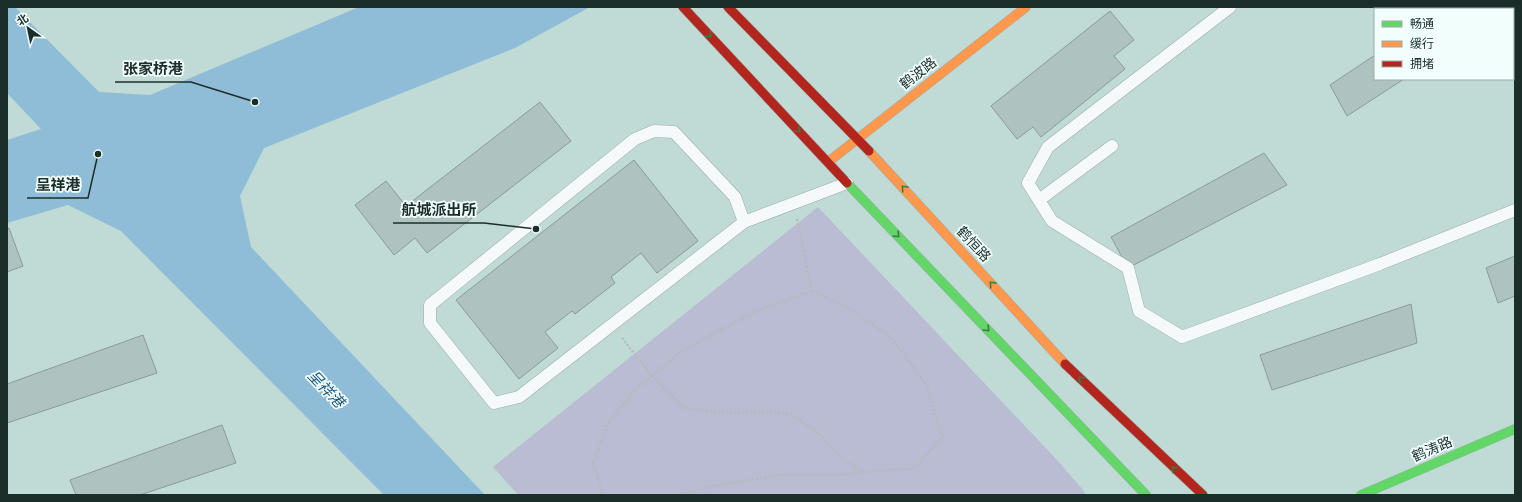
<svg xmlns="http://www.w3.org/2000/svg" width="1522" height="502" font-family="Commissioner,'Noto Sans SC',sans-serif">
	<rect width="100%" height="100%" fill="#c0dad6"/>
	<polygon fill="#babcd3" points="818,207 1057,460 1084,491 1085,495 518,495 493,467"/>
	<polygon fill="#8fbcd7" points="7,7 15,7 99,92 150,95 359,7 590,7 515,48 264,148 240,196 251,247 485,495 384,495 121,231 68,205 7,223 7,140 41,129 7,93"/>
	<g fill="#aec2bf" stroke="#889c99">
		<polygon points="1110,11 1134,40 1114,56 1125,69 1041,137 1033,127 1017,139 991,106"/>
		<polygon points="1375,55 1375,79 1404,79 1347,116 1330,85"/>
		<polygon points="540,102 571,141 427,253 415,238 394,255 355,205 386,181 406,206"/>
		<polygon points="1264,153 1287,185 1128,268 1111,237"/>
		<polygon points="634,160 698,241 657,273 641,253 611,277 615,283 575,314 572,311 545,332 558,348 519,379 456,300"/>
		<polygon points="9,228 23,266 7,272 7,229"/>
		<polygon points="1515,256 1515,296 1498,303 1486,268"/>
		<polygon points="1411,304 1417,343 1272,390 1260,355"/>
		<polygon points="143,335 157,373 7,423 7,384"/>
		<polygon points="222,425 236,463 140,495 76,495 70,480"/>
	</g>
	<g fill="none" stroke-linecap="round" stroke-linejoin="round">
		<g stroke="#9aaeab" stroke-width="13">
			<g id="lane">
				<polyline points="1230,7 1048,147 1028,183 1052,221 1128,268 1139,311 1182,337 1380,264 1515,210"/>
				<polyline points="1039,200 1112,146"/>
				<polyline points="744,222 735,197 674,132 654,131 635,139 430,305 430,323 494,403 519,397 744,222 847,183"/>
			</g>
		</g>
		<g stroke="#9aaeab" stroke-width="10">
			<g id="fast">
				<polyline points="847,183 1146,495"/>
				<polyline points="1361,495 1515,429"/>
			</g>
		</g>
		<g stroke="#9aaeab" stroke-width="10">
			<g id="slow">
				<polyline points="869,151 1065,364"/>
				<polyline points="828,162 1026,7"/>
			</g>
		</g>
		<g stroke="#9aaeab" stroke-width="10">
			<g id="jam">
				<polyline points="683,7 847,183"/>
				<polyline points="728,7 869,151"/>
				<polyline points="1065,364 1203,495"/>
			</g>
		</g>
		<g stroke="#b3bcbb" stroke-width="2.5" stroke-dasharray="2 2" stroke-linecap="butt">
			<polyline points="797,219 812,291"/>
			<polyline points="622,338 652,376 684,408 728,413 769,412 791,414 822,436 844,461 865,471"/>
			<polyline points="603,495 593,463 609,421 637,389 680,352 756,311 812,291 849,308 891,337 927,386 942,437 915,468 834,475 779,475 707,487 681,495"/>
		</g>
		<use href="#lane" stroke="#f6f9f9" stroke-width="12"/>
		<use href="#fast" stroke="#63d668" stroke-width="9"/>
		<use href="#slow" stroke="#ff974d" stroke-width="9"/>
		<use href="#jam" stroke="#b3261e" stroke-width="9"/>
	</g>
	<defs><path id="oneway-chevron" d="M-2-3.5L2.5 0L-2 3.5" fill="none" stroke-width="1.6" stroke-linecap="round" stroke-linejoin="round"/></defs>
	<g stroke="#3b7a46">
		<use href="#oneway-chevron" transform="translate(709 35) rotate(47)"/>
		<use href="#oneway-chevron" transform="translate(798 130) rotate(47)"/>
		<use href="#oneway-chevron" transform="translate(904 188) rotate(-133)"/>
		<use href="#oneway-chevron" transform="translate(897 235) rotate(46)"/>
		<use href="#oneway-chevron" transform="translate(992 284) rotate(-133)"/>
		<use href="#oneway-chevron" transform="translate(987 329) rotate(46)"/>
		<use href="#oneway-chevron" transform="translate(1081 379) rotate(-136)"/>
		<use href="#oneway-chevron" transform="translate(1174 469) rotate(-138)"/>
	</g>
	<g text-anchor="middle" stroke-width="3.5" stroke-linejoin="round" paint-order="stroke">
		<g font-size="14" fill="#1b2e2a" stroke="#f1fefc">
			<text transform="translate(918 73) rotate(-38)" y="5">鹤波路</text>
			<text transform="translate(974 244) rotate(47)" y="5">鹤恒路</text>
			<text transform="translate(1432 449) rotate(-23)" y="5">鹤涛路</text>
		</g>
		<g font-size="15" font-style="italic" fill="#1a577e" stroke="#f1fefc">
			<text transform="translate(326 389) rotate(46)" y="5">呈祥港</text>
		</g>
	</g>
	<path fill="none" stroke="#1b2e2a" stroke-width="1.5" d="M255 102L191 82H115M98 154L88 198H27M536 229L484 223H393"/>
	<g fill="#1b2e2a" stroke="#f1fefc" stroke-width="1.5">
		<circle cx="255" cy="102" r="4"/>
		<circle cx="98" cy="154" r="4"/>
		<circle cx="536" cy="229" r="4"/>
	</g>
	<g font-size="15" text-anchor="middle" font-weight="bold" fill="#1b2e2a" stroke="#f1fefc" stroke-width="3.5" stroke-linejoin="round" paint-order="stroke">
		<text x="153" y="74">张家桥港</text>
		<text x="58" y="190">呈祥港</text>
		<text x="439" y="215">航城派出所</text>
	</g>
	<rect width="1522" height="502" fill="none" stroke="#1b2e2a" stroke-width="16"/>
	<rect x="1374" y="8" width="140" height="72" fill="#f1fefc" stroke="#9baba8"/>
	<rect x="1382" y="21" width="20" height="6" fill="#63d668" stroke="#9baba8"/>
	<text x="1410" y="28" font-size="12" fill="#1b2e2a">畅通</text>
	<rect x="1382" y="41" width="20" height="6" fill="#ff974d" stroke="#9baba8"/>
	<text x="1410" y="48" font-size="12" fill="#1b2e2a">缓行</text>
	<rect x="1382" y="61" width="20" height="6" fill="#b3261e" stroke="#9baba8"/>
	<text x="1410" y="68" font-size="12" fill="#1b2e2a">拥堵</text>
	<g transform="translate(28 28) rotate(327)" stroke="#f1fefc" stroke-width="3" paint-order="stroke">
	<path d="M0-3L7 15L0 10L-7 15Z" fill="#1b2e2a"/>
	<text y="-6" font-size="11" font-weight="bold" text-anchor="middle" fill="#1b2e2a">北</text>
	</g>
</svg>
